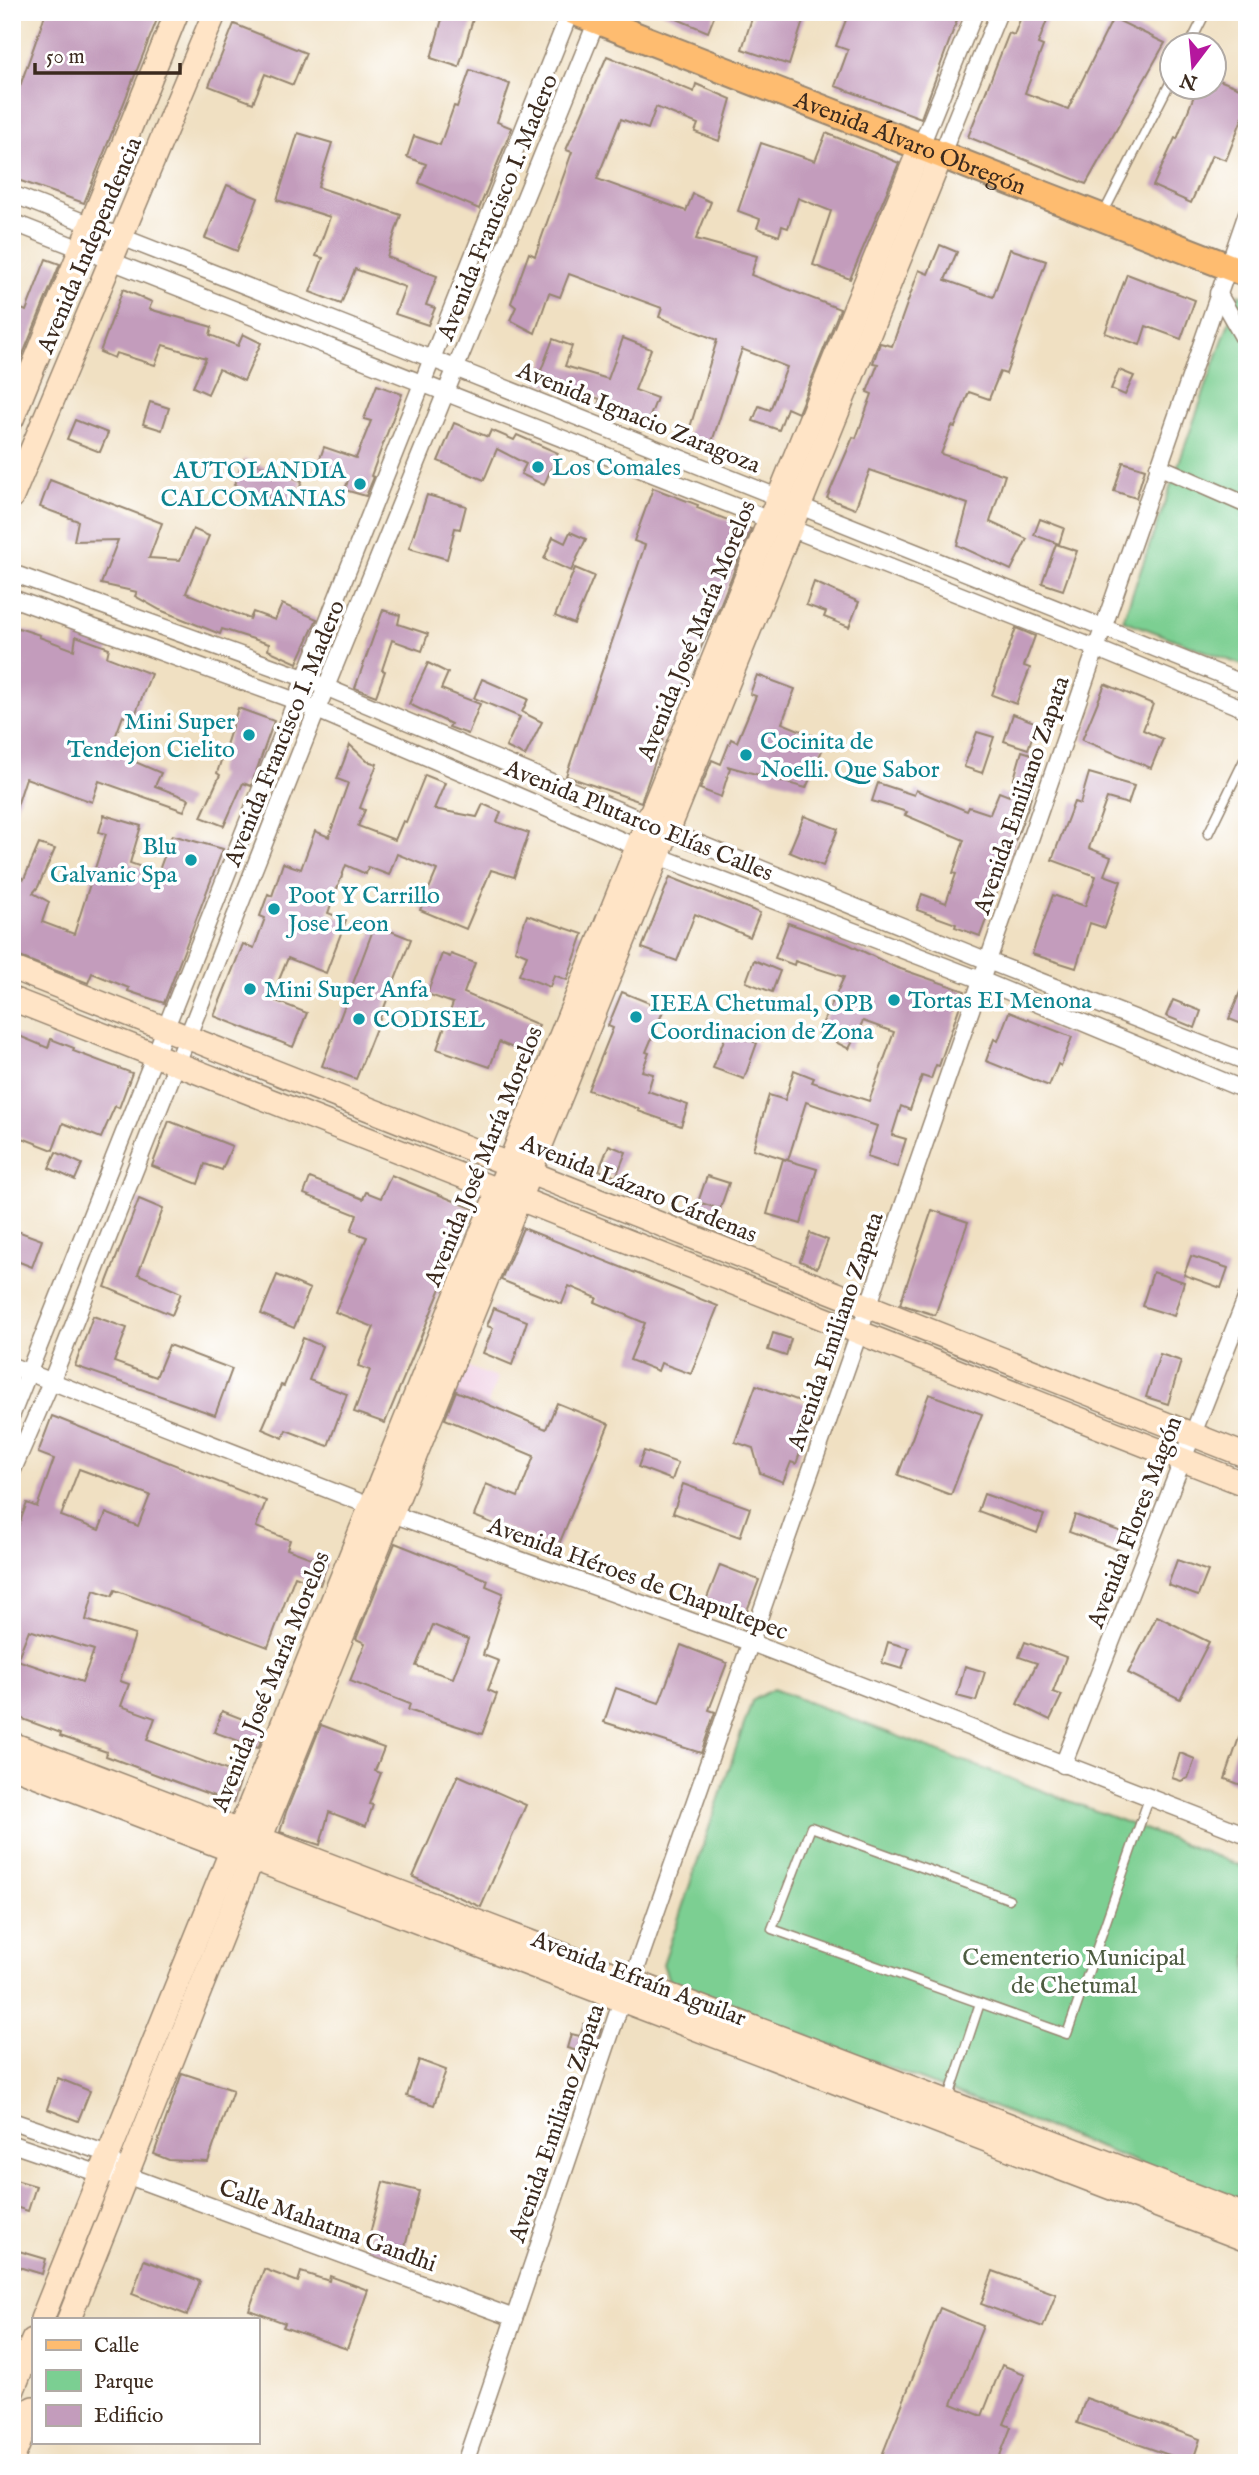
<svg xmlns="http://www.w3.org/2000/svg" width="1259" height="2475" font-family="'IM FELL English',serif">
	<rect width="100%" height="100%" fill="#fff"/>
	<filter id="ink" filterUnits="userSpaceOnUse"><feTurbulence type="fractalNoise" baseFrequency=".0143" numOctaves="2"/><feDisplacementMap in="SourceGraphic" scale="14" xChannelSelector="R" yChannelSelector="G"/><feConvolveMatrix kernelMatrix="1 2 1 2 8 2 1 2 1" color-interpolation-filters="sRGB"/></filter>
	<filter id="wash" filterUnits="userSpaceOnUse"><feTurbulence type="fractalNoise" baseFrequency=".00686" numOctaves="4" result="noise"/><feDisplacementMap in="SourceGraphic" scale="28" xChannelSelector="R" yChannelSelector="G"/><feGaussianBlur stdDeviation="1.57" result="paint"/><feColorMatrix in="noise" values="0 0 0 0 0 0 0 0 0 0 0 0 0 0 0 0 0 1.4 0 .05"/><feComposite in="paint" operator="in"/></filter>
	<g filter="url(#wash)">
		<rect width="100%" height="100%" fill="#f0e0c2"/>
		<polygon fill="#f0d0e4" points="463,1365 497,1378 488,1404 454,1390"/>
		<g fill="#7bcf92" stroke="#5b7c58" stroke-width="2">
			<polygon points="1239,294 1247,297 1247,667 1123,620"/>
			<polygon points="773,1689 1247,1868 1247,2204 670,1984 663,1964 752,1701"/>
		</g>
		<g id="blocks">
			<g fill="#c39cbc" fill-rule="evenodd">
				<polygon points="46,12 160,12 84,203 12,178 12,109"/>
				<polygon points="444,12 475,12 459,67 431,58"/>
				<polygon points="660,12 716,12 708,32"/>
				<polygon points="754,12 806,12 789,65 742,49"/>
				<polygon points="849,12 960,12 921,118 835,86 848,50 836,46"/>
				<polygon points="1023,12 1050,12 1038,44 1043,46 1025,93 1068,109 1113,18 1165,43 1086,184 968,137 1009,33 1014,35"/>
				<polygon points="234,24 306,53 293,85 265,74 253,103 209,86"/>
				<polygon points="607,56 694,92 696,84 731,99 719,141 695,132 698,124 656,107 648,129 621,119 597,179 686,211 693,194 711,202 696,239 757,256 751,275 840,309 798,413 787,408 779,430 753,421 759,406 770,410 787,367 742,349 711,445 687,437 717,340 659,317 662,308 569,274 560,297 549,293 535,333 510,320 516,307 511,303 518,283 529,253 535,256 572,152 566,150"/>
				<polygon points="470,70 510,84 497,122 512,128 479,209 419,183 426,164 407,157 414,136 440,145 454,106 457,107"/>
				<polygon points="1214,78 1247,91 1247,106 1226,160 1212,155 1191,203 1153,186 1175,138 1177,139 1197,88 1214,88"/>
				<polygon points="298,133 332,143 318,187 401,215 387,257 437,276 426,305 435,308 428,325 395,314 405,287 355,269 341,304 310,292 323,258 316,256 330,217 277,200"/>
				<polygon points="826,133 899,163 850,279 813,265 831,211 798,198 788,228 782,226 779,236 757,228 760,219 738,211 761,143 815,161"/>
				<polygon points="227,185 258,198 237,251 205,238"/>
				<polygon points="940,245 957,252 945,280 993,297 1010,249 1046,261 1006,374 1000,372 989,399 969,392 955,427 952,426 941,454 1005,475 990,522 1027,539 1011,570 957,545 968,504 870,470 855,509 827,498 853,437 856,438 872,394 867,392 878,364 873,363 880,343 892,346 919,270 928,274"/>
				<polygon points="46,259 60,264 12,381 12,305 26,311"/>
				<polygon points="1127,274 1195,300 1181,339 1146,326 1140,345 1105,333"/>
				<polygon points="123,289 152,302 149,309 212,327 210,335 238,346 243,334 261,343 244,381 219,369 208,394 193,387 206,358 163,345 155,365 116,353 114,358 100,352"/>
				<polygon points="623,338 651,349 635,390 657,398 647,424 598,405 600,399 558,384 556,388 537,381 553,339 572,346 565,366 608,379"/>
				<polygon points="1119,370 1134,376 1125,395 1111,389"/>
				<polygon points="377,385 402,394 371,476 374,477 366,496 345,490 348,480 316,470 324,447 356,458 371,421 364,419"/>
				<polygon points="150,402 169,408 162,430 143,424"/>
				<polygon points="75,420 108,433 100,452 67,439"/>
				<polygon points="454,423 488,437 491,430 514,440 517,435 558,453 544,485 521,474 526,464 497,449 484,480 438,461"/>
				<polygon points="244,459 302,481 293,507 234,485"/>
				<polygon points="1123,462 1145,469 1136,498 1114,491"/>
				<polygon points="50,480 162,523 149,558 180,560 193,529 209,536 186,593 250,619 253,612 275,620 282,604 317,619 297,663 268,650 269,644 222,629 220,634 160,610 135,596 137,592 101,584 118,540 74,541 78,521 40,507"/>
				<polygon points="653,488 698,505 697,508 751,529 719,608 674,707 641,802 566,776 645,545 634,541"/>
				<polygon points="427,495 466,506 460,529 455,528 447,559 409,548"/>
				<polygon points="1040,519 1064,528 1059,544 1034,535"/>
				<polygon points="570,532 586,539 571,571 544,559 553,537 565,543"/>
				<polygon points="1056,544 1077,551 1063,590 1042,583"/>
				<polygon points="575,568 594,576 574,624 555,616"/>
				<polygon points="814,582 859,602 849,627 824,617 826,612 806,605"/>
				<polygon points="383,610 400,615 398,624 428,634 422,651 392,640 382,670 385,671 376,696 355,688"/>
				<polygon points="12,626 40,635 39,637 74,650 76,636 109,648 107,657 151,674 133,720 123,716 110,751 161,773 155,786 189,799 184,811 99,781 92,802 26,778 15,812 12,811"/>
				<polygon points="1016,628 1035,636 1024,666 1030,668 1016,704 992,695"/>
				<polygon points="428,663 448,673 441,689 480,704 468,734 449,727 451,724 409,704"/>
				<polygon points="757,675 795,689 782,723 826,741 806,788 727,766 730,768 721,797 700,789 712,760 721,764 731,739 737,742 756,696 750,694"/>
				<polygon points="482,679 528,699 522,712 542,722 525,756 506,747 520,717 474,698"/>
				<polygon points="1105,684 1153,704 1143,730 1163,739 1151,768 1082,740"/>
				<polygon points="238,708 274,721 251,786 243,783 224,826 201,817 220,775 217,773"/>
				<polygon points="1013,714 1037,723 1028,749 1004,741"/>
				<polygon points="977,732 994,737 982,773 964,767"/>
				<polygon points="350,745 367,761 377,764 360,808 365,810 358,826 395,840 403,821 406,822 425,775 445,783 434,809 477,817 483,804 501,812 497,822 529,833 514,877 491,870 466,929 420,910 437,870 397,854 389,875 368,867 366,874 346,865 328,913 346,920 326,973 288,958 271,999 307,1013 293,1047 214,1016 243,944 254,948 265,918 260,916 268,894 272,896 283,863 301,869 315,831 329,837 348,783 337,779"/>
				<polygon points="1022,751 1041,757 1029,804 980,936 955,927 956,924 917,910 922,894 946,903 956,874 953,873 964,840 905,815 907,812 872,801 878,783 914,795 916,790 967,811 969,807 990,814 999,792 1009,796"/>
				<polygon points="1089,773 1134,786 1128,804 1107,798 1089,848 1111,857 1104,875 1121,881 1105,928 1090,923 1076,968 1032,954 1053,895 1085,906 1096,876 1052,860 1074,802 1080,804"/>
				<polygon points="104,815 141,826 130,863 158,873 172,835 223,849 164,1003 128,991 129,988 92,973 88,983 12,954 12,885 17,887 19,876 24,879 39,844 55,849 38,887 33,893 49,902 42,922 74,934 106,834 99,832"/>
				<polygon points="804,816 838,829 823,866 789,852"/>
				<polygon points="670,877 760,913 750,937 695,914 677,961 642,948"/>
				<polygon points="527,915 583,934 567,980 554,975 550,987 519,975 527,955 515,950"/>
				<polygon points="788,923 848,944 895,967 965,991 939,1066 936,1065 931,1079 922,1076 910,1110 901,1106 892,1135 906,1139 897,1167 867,1157 877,1126 806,1102 788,1160 753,1149 769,1095 785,1100 794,1070 814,1078 812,1082 869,1101 894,1032 863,1021 849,1049 818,1033 844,977 795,961 794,965 775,958"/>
				<polygon points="378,926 411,939 356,1079 322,1066 373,930"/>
				<polygon points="442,954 450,957 451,954 475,963 464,993 539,1025 527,1054 499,1042 490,1067 437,1049 453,1003 427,994"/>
				<polygon points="754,960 780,971 772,992 746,982"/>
				<polygon points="1246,977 1247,977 1247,1026 1229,1019"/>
				<polygon points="622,992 664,1009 646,1052 649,1053 642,1071 653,1074 648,1091 688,1105 681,1126 638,1111 639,1109 588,1090 613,1028 608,1026"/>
				<polygon points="1173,1000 1201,1011 1195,1028 1166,1016"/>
				<polygon points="1009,1012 1072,1037 1061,1066 1058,1064 1049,1086 986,1061 994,1039 998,1041"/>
				<polygon points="727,1032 757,1043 744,1079 713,1068"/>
				<polygon points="12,1033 48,1048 51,1039 74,1048 73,1051 132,1073 119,1108 115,1106 101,1138 63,1123 53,1150 12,1134"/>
				<polygon points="169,1121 232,1146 222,1170 205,1164 198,1184 152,1166"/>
				<polygon points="609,1145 626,1152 616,1177 599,1170"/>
				<polygon points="56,1152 82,1164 75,1180 49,1168"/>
				<polygon points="783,1159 817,1169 801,1224 767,1214"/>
				<polygon points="391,1175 474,1209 385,1423 354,1412 370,1370 358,1366 374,1327 335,1312 367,1237 351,1231 357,1215 304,1194 310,1178 363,1199 366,1192 381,1198"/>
				<polygon points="707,1176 729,1183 720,1209 698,1202"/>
				<polygon points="139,1199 163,1209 138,1274 181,1293 172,1315 105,1287"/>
				<polygon points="932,1210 968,1222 935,1315 900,1304"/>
				<polygon points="523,1228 718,1306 691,1374 661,1363 658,1371 630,1360 645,1323 595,1302 597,1298 569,1286 562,1304 501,1280"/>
				<polygon points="12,1229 42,1240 32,1267 12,1259"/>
				<polygon points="810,1233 828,1240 817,1268 800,1261"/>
				<polygon points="1191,1256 1228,1268 1221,1288 1184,1275"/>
				<polygon points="1153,1272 1184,1282 1174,1316 1142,1306"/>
				<polygon points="277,1275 310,1289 294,1328 261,1314"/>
				<polygon points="494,1308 527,1321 512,1365 483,1353 493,1328 487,1326"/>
				<polygon points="93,1316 127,1328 114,1362 156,1377 169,1345 232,1369 215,1415 75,1366"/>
				<polygon points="773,1333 791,1339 786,1356 768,1350"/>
				<polygon points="303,1338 322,1346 309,1380 347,1394 328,1446 286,1430 283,1438 262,1429 281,1385 284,1386"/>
				<polygon points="1160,1354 1181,1361 1168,1404 1146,1397"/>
				<polygon points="756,1385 816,1407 796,1464 791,1462 783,1482 760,1473 753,1448 735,1442"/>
				<polygon points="456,1391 546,1429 557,1403 609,1424 557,1549 474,1516 486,1484 518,1497 534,1456 445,1419"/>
				<polygon points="929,1394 982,1414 951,1495 898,1475"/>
				<path d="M52 1416 266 1501 256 1527 290 1540 287 1549 327 1564 320 1585 295 1576 268 1647 115 1590 112 1596 94 1590 86 1620 135 1635 120 1681 129 1684 121 1706 155 1718 147 1740 242 1776 233 1803 106 1756 107 1752 60 1736 61 1733 12 1715V1543L27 1503 37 1507 54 1459 38 1453ZM79 1469 150 1495 138 1526 106 1513 99 1530 61 1516ZM29 1630 94 1650 82 1682 17 1660Z"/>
				<polygon points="644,1451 678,1463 672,1480 638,1467"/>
				<polygon points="683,1484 750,1508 740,1537 673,1513"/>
				<polygon points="984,1494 1044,1515 1037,1533 978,1511"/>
				<polygon points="1075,1515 1133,1536 1127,1553 1069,1532"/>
				<path d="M395 1543 488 1580 486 1586 503 1593 483 1655 499 1661 488 1690 497 1694 482 1734 408 1710 410 1704 350 1681 365 1643 356 1639ZM433 1625 468 1639 453 1678 416 1666Z"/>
				<polygon points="1177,1560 1208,1571 1198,1596 1168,1585"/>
				<polygon points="720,1565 759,1580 744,1618 705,1603"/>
				<polygon points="1157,1616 1209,1642 1180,1699 1128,1673"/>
				<polygon points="888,1642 909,1648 902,1669 882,1663"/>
				<polygon points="1025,1642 1066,1657 1053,1692 1062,1695 1050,1720 1017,1704 1037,1663 1019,1657"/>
				<polygon points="681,1645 727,1663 709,1710 715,1712 701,1753 604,1722 616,1688 659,1703"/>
				<polygon points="965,1666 985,1672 976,1701 957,1696"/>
				<polygon points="222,1711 266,1728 258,1748 214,1732"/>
				<polygon points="1244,1723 1247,1724 1247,1787 1225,1779"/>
				<polygon points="321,1725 384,1748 375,1771 381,1773 369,1804 373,1805 366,1826 329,1812 320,1845 280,1832 286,1812"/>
				<polygon points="1180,1753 1195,1759 1188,1778 1181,1781 1172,1778"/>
				<polygon points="458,1775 526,1805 481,1907 413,1877"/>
				<polygon points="584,2024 601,2029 596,2045 591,2044 588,2054 567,2048 571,2034 580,2036"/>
				<polygon points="419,2060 446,2070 434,2105 407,2096"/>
				<polygon points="182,2073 233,2090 208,2162 169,2160 154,2154"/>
				<polygon points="58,2078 90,2091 78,2121 47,2109"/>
				<polygon points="12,2179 36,2186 28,2211 12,2206"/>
				<polygon points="383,2182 419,2191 402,2259 366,2250"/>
				<polygon points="12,2249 46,2259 42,2274 12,2265"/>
				<polygon points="144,2260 200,2281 187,2315 132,2294"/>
				<polygon points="264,2269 298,2282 301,2272 329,2281 330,2276 368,2290 347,2349 283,2327 285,2323 249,2310"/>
				<polygon points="993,2271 1056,2294 1043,2327 981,2304"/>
				<polygon points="940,2308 983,2326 952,2404 982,2416 1002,2365 1025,2374 1004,2424 1011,2427 997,2463 879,2463"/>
				<polygon points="1086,2398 1200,2439 1192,2463 1077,2423"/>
			</g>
		</g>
	</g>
	<g filter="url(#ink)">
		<use href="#blocks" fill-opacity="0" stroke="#968570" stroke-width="2"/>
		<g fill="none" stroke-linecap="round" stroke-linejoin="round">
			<g stroke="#968570" stroke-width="11">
				<g id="lane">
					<polyline points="1189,46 1206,12"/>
					<polyline points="1103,214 1172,79"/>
					<polyline points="1208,834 1247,754"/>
					<polyline points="1009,1899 811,1827 772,1929 1067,2034 1149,1798"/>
					<polyline points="948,2100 980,2003"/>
				</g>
			</g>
			<g stroke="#968570" stroke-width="19">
				<g id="street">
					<polyline points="920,148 975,12"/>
					<polyline points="941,156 999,12"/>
					<polyline points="12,194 455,368 1247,685"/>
					<polyline points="12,222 1095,648 1247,710"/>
					<polyline points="1218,293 1247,344"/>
					<polyline points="1158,466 1247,505"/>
					<polyline points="12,573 304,678 668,831 988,961 1247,1062"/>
					<polyline points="12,598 296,701 658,856 981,980 1247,1091"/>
					<polyline points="12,1366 370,1506 749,1642 1247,1835"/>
					<polyline points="12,1414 570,12"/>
					<polyline points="12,1472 51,1382 326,687 600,13"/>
					<polyline points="1063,1765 1247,1296"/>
					<polyline points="12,2121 108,2154 113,2160"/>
					<polyline points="12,2144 100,2174 126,2175 514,2318"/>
					<polyline points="465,2463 622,2000 632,1981 868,1307 1247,213"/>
				</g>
			</g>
			<g stroke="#968570" stroke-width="26">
				<g id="secondary">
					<polyline points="12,419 177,12"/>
					<polyline points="12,497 215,12"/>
					<polyline points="12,968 1247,1456"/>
					<polyline points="12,999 1247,1485"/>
					<polyline points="12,1744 1247,2216"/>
					<polyline points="12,1766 1247,2240"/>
					<polyline points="42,2319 920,148"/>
					<polyline points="69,2319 260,1839 941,156"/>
					<polyline points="12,2392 33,2340"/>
					<polyline points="12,2460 33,2408"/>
				</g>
			</g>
			<g stroke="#968570" stroke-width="30">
				<g id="primary">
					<path id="s1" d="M575 12 1247 274"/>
				</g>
			</g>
			<use href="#lane" stroke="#fff" stroke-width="8"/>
			<use href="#street" stroke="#fff" stroke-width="16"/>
			<use href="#secondary" stroke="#ffe4c6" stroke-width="23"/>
			<use href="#primary" stroke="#febc70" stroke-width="26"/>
		</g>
	</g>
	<g fill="#0f9aa8" stroke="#fff" stroke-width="2.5">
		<circle cx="538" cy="467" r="7"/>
		<circle cx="360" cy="484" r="7"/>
		<circle cx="249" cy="735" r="7"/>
		<circle cx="746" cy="755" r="7"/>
		<circle cx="191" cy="860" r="7"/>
		<circle cx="274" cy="909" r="7"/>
		<circle cx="250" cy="989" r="7"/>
		<circle cx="894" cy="1000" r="7"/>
		<circle cx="636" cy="1017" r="7"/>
		<circle cx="359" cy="1019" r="7"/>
	</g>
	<g text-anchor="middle" stroke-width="7" stroke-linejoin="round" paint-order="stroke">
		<g font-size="24" fill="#3b2a1e" stroke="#fff">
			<text dy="8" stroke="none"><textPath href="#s1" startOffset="360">Avenida Álvaro Obregón</textPath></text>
			<text transform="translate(497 207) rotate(-68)" y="8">Avenida Francisco I. Madero</text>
			<text transform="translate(89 245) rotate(-67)" y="8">Avenida Independencia</text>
			<text transform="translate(639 417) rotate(22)" y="8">Avenida Ignacio Zaragoza</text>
			<text transform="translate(696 630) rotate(-68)" y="8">Avenida José María Morelos</text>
			<text transform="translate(284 733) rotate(-68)" y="8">Avenida Francisco I. Madero</text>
			<text transform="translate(1021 795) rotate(-71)" y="8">Avenida Emiliano Zapata</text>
			<text transform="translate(639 820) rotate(22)" y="8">Avenida Plutarco Elías Calles</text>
			<text transform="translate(483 1156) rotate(-68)" y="8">Avenida José María Morelos</text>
			<text transform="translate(639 1188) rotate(22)" y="8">Avenida Lázaro Cárdenas</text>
			<text transform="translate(835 1331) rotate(-71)" y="8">Avenida Emiliano Zapata</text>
			<text transform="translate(1134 1522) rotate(-69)" y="8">Avenida Flores Magón</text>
			<text transform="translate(638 1578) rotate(20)" y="8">Avenida Héroes de Chapultepec</text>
			<text transform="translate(270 1681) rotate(-68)" y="8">Avenida José María Morelos</text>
			<text transform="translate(639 1978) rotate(21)" y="8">Avenida Efraín Aguilar</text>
			<text transform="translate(556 2123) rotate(-71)" y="8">Avenida Emiliano Zapata</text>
			<text transform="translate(328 2225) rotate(20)" y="8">Calle Mahatma Gandhi</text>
		</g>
		<g font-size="24" fill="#0d838f" stroke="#fff" text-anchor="start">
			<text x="552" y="475">Los Comales</text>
			<text x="346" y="478" text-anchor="end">AUTOLANDIA<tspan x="346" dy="28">CALCOMANIAS</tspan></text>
			<text x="235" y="729" text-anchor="end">Mini Super<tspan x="235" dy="28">Tendejon Cielito</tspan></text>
			<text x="760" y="749">Cocinita de<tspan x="760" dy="28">Noelli. Que Sabor</tspan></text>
			<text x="177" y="854" text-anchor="end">Blu<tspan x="177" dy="28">Galvanic Spa</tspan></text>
			<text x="288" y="903">Poot Y Carrillo<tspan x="288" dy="28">Jose Leon</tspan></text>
			<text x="264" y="997">Mini Super Anfa</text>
			<text x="908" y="1008">Tortas EI Menona</text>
			<text x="650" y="1011">IEEA Chetumal, OPB<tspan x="650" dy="28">Coordinacion de Zona</tspan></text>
			<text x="373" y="1027">CODISEL</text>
		</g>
		<g font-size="24" fill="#4e5c41" stroke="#fff">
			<text x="1074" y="1965">Cementerio Municipal<tspan x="1074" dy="28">de Chetumal</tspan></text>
		</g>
	</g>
	<rect width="1259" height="2475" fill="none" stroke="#fff" stroke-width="42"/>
	<rect x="32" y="2318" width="228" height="126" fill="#ffffff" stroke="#b1aaa5" stroke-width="2"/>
	<rect x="46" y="2340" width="35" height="10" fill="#febc70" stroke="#b1aaa5" stroke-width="2"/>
	<text x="94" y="2352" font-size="21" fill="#3b2a1e">Calle</text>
	<rect x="46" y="2370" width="35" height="21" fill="#7bcf92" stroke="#b1aaa5" stroke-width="2"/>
	<text x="94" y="2388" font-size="21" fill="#3b2a1e">Parque</text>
	<rect x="46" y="2405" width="35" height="21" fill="#c39cbc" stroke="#b1aaa5" stroke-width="2"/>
	<text x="94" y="2422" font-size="21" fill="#3b2a1e">Edificio</text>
	<g transform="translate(1193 66) rotate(196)"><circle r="33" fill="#ffffff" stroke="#b1aaa5" stroke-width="2"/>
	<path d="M0-5L12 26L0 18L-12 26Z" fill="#b5179e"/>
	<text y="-10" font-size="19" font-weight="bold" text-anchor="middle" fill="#3b2a1e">N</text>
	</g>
	<path d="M35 63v10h145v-10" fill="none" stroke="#3b2a1e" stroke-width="3.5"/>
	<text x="46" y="63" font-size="21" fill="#3b2a1e" stroke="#ffffff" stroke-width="5" paint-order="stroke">50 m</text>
</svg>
